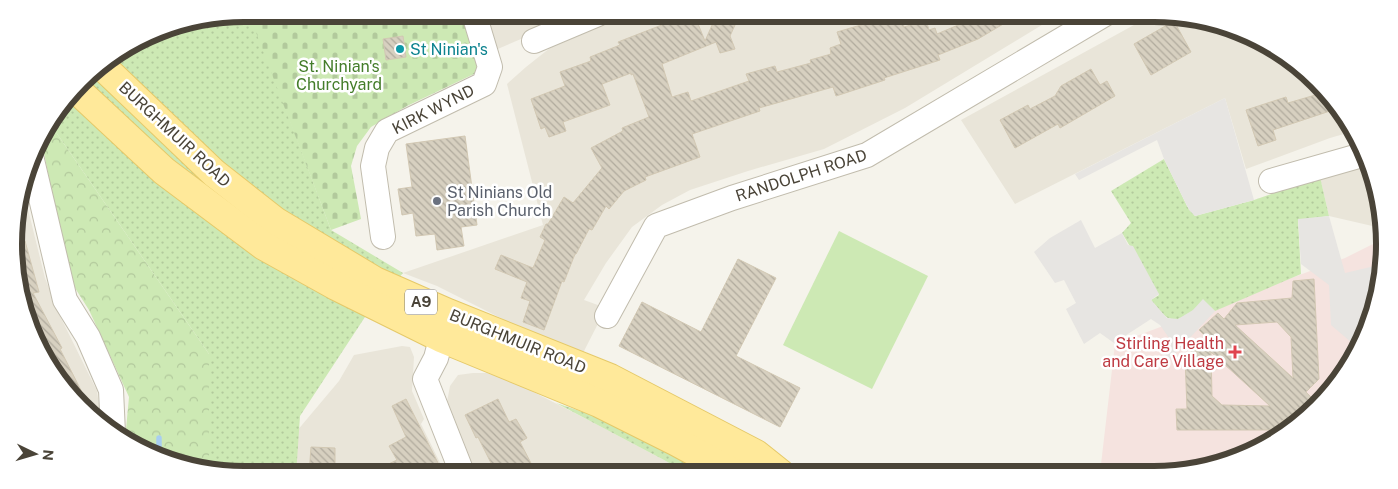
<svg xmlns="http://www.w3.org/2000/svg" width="1398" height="489" font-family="'Public Sans',sans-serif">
	<defs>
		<pattern id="grass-dots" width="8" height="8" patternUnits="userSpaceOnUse" patternTransform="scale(1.25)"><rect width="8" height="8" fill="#cde9b4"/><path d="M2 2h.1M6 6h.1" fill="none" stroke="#b2c99c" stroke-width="1.8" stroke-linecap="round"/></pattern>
		<pattern id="forest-crowns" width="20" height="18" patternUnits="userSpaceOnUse" patternTransform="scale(1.25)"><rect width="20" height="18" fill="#cde9b4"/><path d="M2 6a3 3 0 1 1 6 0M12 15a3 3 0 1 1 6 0" fill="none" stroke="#b2c99c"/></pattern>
		<pattern id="cemetery-stones" width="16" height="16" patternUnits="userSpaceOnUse" patternTransform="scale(1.25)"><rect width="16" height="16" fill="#cde9b4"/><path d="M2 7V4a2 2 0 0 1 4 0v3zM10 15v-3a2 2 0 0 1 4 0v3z" fill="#b2c99c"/></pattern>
		<pattern id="building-back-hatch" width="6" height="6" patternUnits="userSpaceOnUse" patternTransform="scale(1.25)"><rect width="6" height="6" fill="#d7d0c0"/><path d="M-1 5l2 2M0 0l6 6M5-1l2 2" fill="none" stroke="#b0aa9d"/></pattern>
	</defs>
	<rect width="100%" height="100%" fill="#f5f3eb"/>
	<g fill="#e9e5d9">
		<polygon points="481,14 580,14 493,51"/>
		<polygon points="628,14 1060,14 905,108 824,149 748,171 690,190 662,205 632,227 606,263 584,300 606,308 583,353 540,338 437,286 403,273 543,225 507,84 526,67 550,48"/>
		<polygon points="1154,14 1213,22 1294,61 1354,131 1330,138 1246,169 1225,98 1015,204 961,120"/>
		<polygon points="1365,163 1382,214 1381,228 1329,216 1320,177"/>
		<polygon points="23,189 45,278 59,314 97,391 101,421 53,373 22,304 16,215"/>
		<polygon points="402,346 410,347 414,357 412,391 424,419 421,424 446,475 288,475 291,438 339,381 354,355"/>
		<polygon points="473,373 487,373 514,382 594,423 664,460 688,474 472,475 446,407 450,386 458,375"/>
	</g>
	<polygon fill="#f5e3df" points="1381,240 1376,304 1353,360 1306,418 1255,452 1184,473 1100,473 1115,344 1345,258"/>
	<g fill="url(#grass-dots)">
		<polygon points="244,14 272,14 252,19 331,230 403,273 365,317 300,416 296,475 245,475 209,471 209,354 51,125 92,71 156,31"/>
		<path d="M1164 159 1187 206 1195 216 1254 200 1320 177 1329 216 1298 220 1301 274 1215 311 1203 300C1195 309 1182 324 1168 318 1162 315 1156 305 1151 300L1159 295 1122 233 1131 223 1111 191Z"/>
		<polygon points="556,403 601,418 715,474 688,474 664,460"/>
	</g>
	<polygon fill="url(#forest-crowns)" points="51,125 209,354 209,471 185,467 125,440 129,397 89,310 68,277 41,137"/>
	<polygon fill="url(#cemetery-stones)" points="272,14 463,14 477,66 476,73 407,106 371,127 357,146 351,166 361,219 331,230 251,19"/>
	<polygon fill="#cde9b4" points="839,231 928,276 872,389 783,345"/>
	<g fill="#e7e5e2">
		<polygon points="1225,98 1254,200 1195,216 1189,210 1164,159 1157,140 1079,180 1075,174"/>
		<polygon points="1329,216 1345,273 1379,265 1376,304 1358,348 1331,325 1329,285 1301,264 1298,219"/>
		<polygon points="1081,220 1095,248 1122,233 1128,245 1133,246 1159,294 1151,300 1167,318 1178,319 1193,310 1203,299 1215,311 1168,361 1162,354 1168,345 1169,338 1160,325 1151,319 1114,343 1100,333 1084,344 1066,309 1076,303 1064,280 1055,283 1034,252 1050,238"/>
	</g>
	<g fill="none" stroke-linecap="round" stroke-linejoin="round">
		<polyline stroke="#a8cef1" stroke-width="5.5" points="159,456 159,438"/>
	</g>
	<g fill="url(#building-back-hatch)" stroke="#d2c8b3" fill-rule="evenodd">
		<polygon points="690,14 694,14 705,41 717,14 740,14 730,36 735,49 720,53 716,42 662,64 672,97 688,92 691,101 749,81 746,74 775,66 777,72 811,63 810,60 831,54 830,48 841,44 837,32 898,14 901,14 904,27 926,20 929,30 935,28 937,34 984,14 1020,14 978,39 938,55 940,60 884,78 885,80 836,96 833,87 759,108 760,111 692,134 700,157 645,177 646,180 624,191 609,209 606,206 592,230 589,229 576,254 575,254 564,282 562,281 544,330 523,322 530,301 521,298 527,282 495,269 501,255 533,268 545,240 540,237 546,224 548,224 564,197 573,203 602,168 591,148 623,131 622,128 649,117 633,74 631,75 631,73 602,84 610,105 563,122 566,131 549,137 545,127 541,129 531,99 565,86 560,72 591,61 590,57 620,45 618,42"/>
		<polygon points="1174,21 1191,52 1151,75 1134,44"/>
		<polygon points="403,36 406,57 386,60 383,39"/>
		<polygon points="1091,69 1100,85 1107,81 1115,96 1060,128 1058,124 1015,148 1000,120 1028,105 1030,109 1055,96 1061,86"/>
		<polygon points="1322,93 1336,109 1273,130 1276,140 1258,146 1246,110 1286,97 1288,103"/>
		<polygon points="465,136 477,225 461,227 464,246 437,250 435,234 416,236 413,213 402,215 398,189 412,187 406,144"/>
		<polygon points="25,241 39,292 33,293 62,348 60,349 88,404 86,406 53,373 55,371 22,304 17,242"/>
		<polygon points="738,259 776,278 736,356 800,388 780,427 619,346 642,302 701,332"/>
		<path d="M1314 279 1319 379 1306 392 1314 400 1288 424 1283 420 1274 430H1177L1176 409H1187L1185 357 1206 337 1199 330 1218 313 1224 319 1237 303 1292 298 1293 281ZM1277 322 1291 337 1293 378 1235 325ZM1211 352 1270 406 1222 405 1212 396Z"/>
		<polygon points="406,399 444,475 365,475 397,460 389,446 406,437 392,406"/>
		<polygon points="498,399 509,422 516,419 527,438 520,442 534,469 524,475 497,475 478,437 476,438 465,415"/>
		<polygon points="311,447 335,448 335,475 309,475"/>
	</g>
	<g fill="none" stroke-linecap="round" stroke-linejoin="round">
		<g stroke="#c1bcad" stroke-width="26">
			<g id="minor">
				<polyline points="534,41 598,14"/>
				<polyline points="32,160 65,300 88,337 111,390 113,433"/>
				<polyline points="1271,181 1362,155"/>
				<polyline points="383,237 373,166 377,148 387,131 484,84 490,67 474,14"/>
				<polyline points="607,316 656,226 732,198 867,155 1105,14"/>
				<polyline points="446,320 436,358 425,379 463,475"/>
			</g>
		</g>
		<g stroke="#e5c969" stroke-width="30">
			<g id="major">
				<polyline points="101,65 214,173 275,221 375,281 448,313 610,378 756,454 781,474"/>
				<polyline points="77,90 164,171 264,246 336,286 441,338 599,403 675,441 736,474"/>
			</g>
		</g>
		<use href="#minor" stroke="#fff" stroke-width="24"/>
		<use href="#major" stroke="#ffe99a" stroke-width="28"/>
	</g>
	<circle fill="#0f9aa8" stroke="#fff" stroke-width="2" cx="400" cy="49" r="5"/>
	<circle fill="#6b7280" stroke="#fff" stroke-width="2" cx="437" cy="201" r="5"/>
	<path fill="#e0444e" stroke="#fff" stroke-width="2" d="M1232.5 344.5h5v5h5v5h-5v5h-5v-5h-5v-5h5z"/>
	<g text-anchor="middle" stroke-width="5" stroke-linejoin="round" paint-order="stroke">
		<rect fill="#fff" stroke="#807c74" stroke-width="1" x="405" y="289.5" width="32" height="25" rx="4"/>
		<g font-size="15" font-weight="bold" fill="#4a4438">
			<text x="421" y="307">A9</text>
		</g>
		<g font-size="16" fill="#0d838f" stroke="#fff" text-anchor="start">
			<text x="410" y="55">St Ninian's</text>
		</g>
		<g font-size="16" fill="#447d2a" stroke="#fff">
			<text x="339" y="72">St. Ninian's<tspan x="339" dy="18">Churchyard</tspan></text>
		</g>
		<g font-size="16" fill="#4a4438" stroke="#fff">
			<text transform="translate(433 109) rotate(-27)" y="6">KIRK WYND</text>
			<text transform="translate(175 134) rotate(43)" y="6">BURGHMUIR ROAD</text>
			<text transform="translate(801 175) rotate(-18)" y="6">RANDOLPH ROAD</text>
			<text transform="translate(518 341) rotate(22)" y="6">BURGHMUIR ROAD</text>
		</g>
		<g font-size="16" fill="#5b616d" stroke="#fff" text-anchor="start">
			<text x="447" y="198">St Ninians Old<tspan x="447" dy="18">Parish Church</tspan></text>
		</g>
		<g font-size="16" fill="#be3a42" stroke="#fff" text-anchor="end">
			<text x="1224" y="349">Stirling Health<tspan x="1224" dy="18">and Care Village</tspan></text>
		</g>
	</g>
	<path d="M0 0H1398V489H0ZM244 22H1154A222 222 0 0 1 1376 244V244A222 222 0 0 1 1154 466H244A222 222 0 0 1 22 244V244A222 222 0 0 1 244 22Z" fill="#fff" fill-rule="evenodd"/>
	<path fill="none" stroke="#4a4438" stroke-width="6" d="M244 22H1154A222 222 0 0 1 1376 244V244A222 222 0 0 1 1154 466H244A222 222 0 0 1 22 244V244A222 222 0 0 1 244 22Z"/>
	<g transform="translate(35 454) rotate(95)" stroke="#ffffff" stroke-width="4" paint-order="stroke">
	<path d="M0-4L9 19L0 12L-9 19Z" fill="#4a4438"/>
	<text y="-8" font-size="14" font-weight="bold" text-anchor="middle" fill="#4a4438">N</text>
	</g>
</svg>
